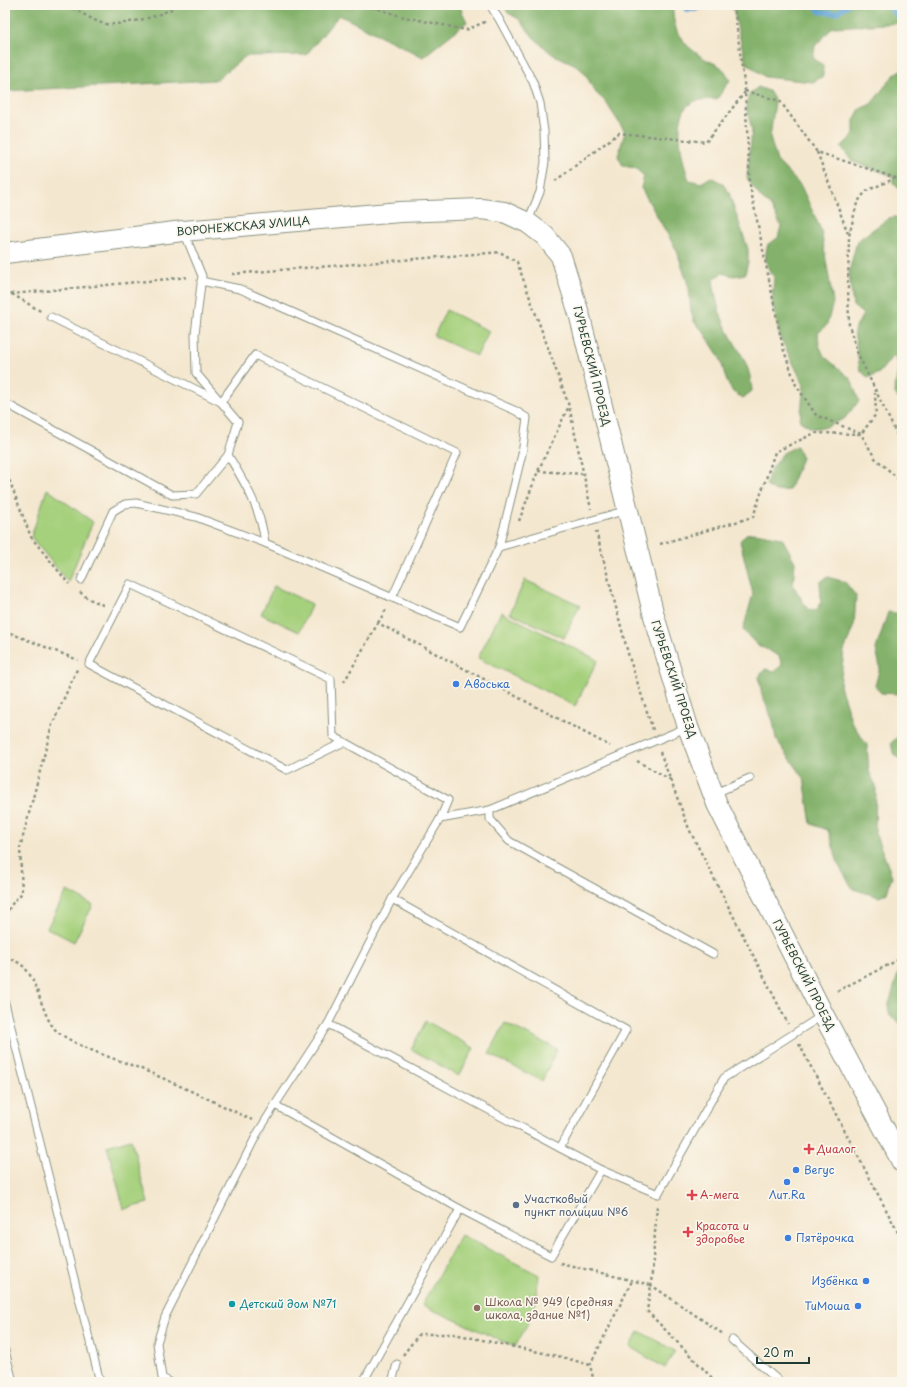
<svg xmlns="http://www.w3.org/2000/svg" width="907" height="1387" font-family="'Playpen Sans',sans-serif">
	<rect width="100%" height="100%" fill="#fbf7ec"/>
	<filter id="ink" filterUnits="userSpaceOnUse"><feTurbulence type="fractalNoise" baseFrequency=".025" numOctaves="2"/><feDisplacementMap in="SourceGraphic" scale="8" xChannelSelector="R" yChannelSelector="G"/><feConvolveMatrix kernelMatrix="1 2 1 2 8 2 1 2 1" color-interpolation-filters="sRGB"/></filter>
	<filter id="wash" filterUnits="userSpaceOnUse"><feTurbulence type="fractalNoise" baseFrequency=".012" numOctaves="4" result="noise"/><feDisplacementMap in="SourceGraphic" scale="16" xChannelSelector="R" yChannelSelector="G"/><feGaussianBlur stdDeviation="0.9" result="paint"/><feColorMatrix in="noise" values="0 0 0 0 0 0 0 0 0 0 0 0 0 0 0 0 0 1.4 0 .05"/><feComposite in="paint" operator="in"/></filter>
	<g filter="url(#wash)">
		<rect width="100%" height="100%" fill="#f4e7cf"/>
		<g fill="#a5d07c" stroke="#628658">
			<polygon points="446,310 489,331 477,356 434,336"/>
			<polygon points="47,489 93,522 68,582 31,537"/>
			<polygon points="525,580 580,605 564,638 510,613"/>
			<polygon points="274,586 312,604 299,632 261,614"/>
			<polygon points="501,612 598,660 575,706 478,658"/>
			<polygon points="67,891 93,905 74,942 47,928"/>
			<polygon points="426,1021 474,1048 459,1076 411,1049"/>
			<polygon points="505,1023 557,1049 542,1081 489,1054"/>
			<polygon points="131,1139 148,1203 124,1209 107,1146"/>
			<polygon points="461,1235 539,1275 534,1312 515,1347 422,1305"/>
			<polygon points="639,1331 675,1351 665,1368 630,1347"/>
		</g>
		<g fill="#84b26c" stroke="#527850">
			<polygon points="5,5 459,5 467,22 423,57 339,15 306,55 246,56 216,80 5,91"/>
			<path d="M503 5H673C672 30 681 43 702 57 716 66 721 62 730 80L717 99C710 100 699 99 693 102 670 112 683 164 689 180L701 183 711 177 722 183 729 193 748 249V262L745 274 734 276 722 273 713 280C715 295 718 311 725 325 737 351 750 360 752 391L743 398 733 392 727 382 720 358 704 332 695 323 691 312 689 288 677 251 641 188 644 176 635 168 623 166 618 156 625 132 605 101 596 93 584 72 574 64 552 54 534 38 519 19 508 13Z"/>
			<polygon points="732,5 902,5 902,23 833,27 815,46 813,58 823,65 823,76 813,82 765,77 746,63"/>
			<polygon points="902,70 902,192 893,183 893,176 853,162 841,147 854,134 854,120 860,109 871,104 893,76"/>
			<path d="M758 87 769 91 775 101 770 138 777 161 801 186 821 230 833 302 827 325 818 333 819 345 824 356 851 379 859 401 844 419 823 428H811L800 421 804 385 780 337 772 301 774 277C765 266 764 258 768 244L778 238 781 226 770 205 761 198 747 178 752 130 746 106 749 95Z"/>
			<polygon points="895,217 902,219 902,405 894,391 899,365 894,355 879,373 868,378 860,370 854,331 863,314 853,306 849,272 857,241 889,218"/>
			<polygon points="797,446 802,458 789,490 776,491 766,486 769,473 783,453"/>
			<polygon points="755,533 782,538 795,562 793,585 808,610 817,610 821,602 820,582 828,577 845,582 856,596 854,625 844,651 840,686 852,723 867,745 869,771 876,787 875,833 892,876 887,893 879,897 853,889 839,866 828,830 811,824 804,778 776,739 773,721 762,695 759,677 765,669 775,671 782,665 779,656 756,644 743,630 753,594 740,541 746,534"/>
			<polygon points="888,612 902,614 902,691 900,694 881,693 875,686 880,667 876,649"/>
			<polygon points="902,733 902,762 893,752 891,743"/>
			<polygon points="902,961 902,1025 890,1016 888,1007"/>
		</g>
		<g fill="none" stroke-linecap="round" stroke-linejoin="round">
			<g stroke="#61a4d5" stroke-width="5">
				<polyline points="683,5 688,10 711,5"/>
				<polyline points="815,5 820,12 836,13 848,5"/>
				<polyline points="887,5 902,21"/>
			</g>
		</g>
	</g>
	<g filter="url(#ink)">
		<g fill="none" stroke-linecap="round" stroke-linejoin="round">
			<g stroke="#8a9282" stroke-width="9">
				<g id="lane">
					<polyline points="490,5 499,19 533,82 540,103 544,131 545,162 540,192 528,221"/>
					<polyline points="201,281 240,289 516,411 527,418 522,454 499,547"/>
					<polyline points="51,317 221,402 255,355 457,453 392,598"/>
					<polyline points="5,403 172,495 196,494 228,455 238,422 196,373 195,334 202,276 184,232"/>
					<path d="M228 455C245 483 261 509 265 543L460 627 499 547 627 510"/>
					<polyline points="81,580 113,511 125,504 136,503 196,517 265,543"/>
					<polyline points="344,742 287,770 89,664 130,584 331,679 333,736 344,742 448,800 440,819"/>
					<polyline points="713,794 750,778"/>
					<polyline points="490,810 490,819 509,841 713,954"/>
					<polyline points="392,899 626,1030 560,1148"/>
					<polyline points="5,1003 100,1382"/>
					<polyline points="328,1024 275,1105 460,1209"/>
					<polyline points="601,1170 328,1024 392,899 440,819 490,810 688,727"/>
					<polyline points="732,1340 780,1382"/>
					<polyline points="5,1351 13,1382"/>
					<polyline points="170,1382 162,1378 157,1343 165,1317 257,1134 275,1105"/>
					<polyline points="363,1382 460,1209 551,1256 601,1170 658,1194 724,1078 823,1015"/>
					<polyline points="392,1382 397,1364"/>
				</g>
			</g>
			<g stroke="#8a9282" stroke-width="22">
				<polyline id="secondary" points="5,253 183,231 400,212 481,209 504,212 528,223 545,236 561,256 580,317 654,616 688,727 717,804 823,1014 902,1162"/>
			</g>
			<g stroke="#8a9282" stroke-width="2.5" stroke-dasharray="3 3" stroke-linecap="butt">
				<path d="M68 5C77 10 95 22 105 24 120 26 165 16 177 5"/>
				<polyline points="367,5 400,16 466,30 487,21"/>
				<polyline points="734,5 745,91 750,186 783,348 796,385 816,415 861,434 875,458 902,482"/>
				<polyline points="745,91 780,101 817,152 896,178 902,178"/>
				<polyline points="817,152 849,236"/>
				<polyline points="896,178 866,191 857,203 849,236 848,287 849,325 857,352 899,439 902,449"/>
				<polyline points="555,181 619,133 706,142 745,92"/>
				<polyline points="232,274 500,252 517,262 569,406 591,509"/>
				<polyline points="12,294 42,312"/>
				<polyline points="5,296 12,294 189,277"/>
				<polyline points="5,469 31,537 69,584"/>
				<polyline points="538,471 583,474"/>
				<polyline points="519,521 538,471 569,406"/>
				<polyline points="596,531 629,657 653,730"/>
				<polyline points="660,544 753,517 775,452 815,433 861,434 876,414 875,393"/>
				<polyline points="80,592 87,598 105,606"/>
				<polyline points="378,623 387,608"/>
				<polyline points="5,631 78,660"/>
				<polyline points="344,682 378,623 610,746"/>
				<polyline points="660,752 689,829 788,1024"/>
				<polyline points="637,761 671,780"/>
				<polyline points="5,915 14,901 22,893 20,848 52,725 78,667"/>
				<path d="M5 959C40 959 37 1017 59 1033 82 1049 113 1058 139 1068 177 1084 215 1102 252 1120"/>
				<polyline points="837,991 902,958"/>
				<polyline points="799,1044 902,1240"/>
				<polyline points="657,1206 651,1285 723,1334"/>
				<polyline points="560,1263 651,1285 647,1311 716,1382"/>
				<polyline points="403,1355 419,1334 454,1334 562,1357 590,1365 594,1382"/>
				<polyline points="590,1365 632,1281"/>
			</g>
			<use href="#lane" stroke="#fff" stroke-width="7"/>
			<use href="#secondary" stroke="#fff" stroke-width="20"/>
		</g>
	</g>
	<g fill="#3f7fe0" stroke="#fbf7ec" stroke-width="1.5">
		<circle cx="456" cy="684" r="4"/>
		<circle cx="796" cy="1170" r="4"/>
		<circle cx="787" cy="1182" r="4"/>
		<circle cx="788" cy="1238" r="4"/>
		<circle cx="866" cy="1281" r="4"/>
		<circle cx="858" cy="1306" r="4"/>
	</g>
	<g fill="#e0444e" stroke="#fbf7ec" stroke-width="1.5">
		<path d="M807 1143h4v4h4v4h-4v4h-4v-4h-4v-4h4z"/>
		<path d="M690 1189h4v4h4v4h-4v4h-4v-4h-4v-4h4z"/>
		<path d="M686 1226h4v4h4v4h-4v4h-4v-4h-4v-4h4z"/>
	</g>
	<circle fill="#5c6f8a" stroke="#fbf7ec" stroke-width="1.5" cx="516" cy="1205" r="4"/>
	<circle fill="#0f9aa8" stroke="#fbf7ec" stroke-width="1.5" cx="232" cy="1304" r="4"/>
	<circle fill="#8d6e63" stroke="#fbf7ec" stroke-width="1.5" cx="477" cy="1308" r="4"/>
	<g text-anchor="middle" stroke-width="3.5" stroke-linejoin="round" paint-order="stroke">
		<g font-size="11" fill="#1f3d34" stroke="#fbf7ec">
			<text transform="translate(243 226) rotate(-5)" y="4">ВОРОНЕЖСКАЯ УЛИЦА</text>
			<text transform="translate(592 366) rotate(76)" y="4">ГУРЬЕВСКИЙ ПРОЕЗД</text>
			<text transform="translate(674 679) rotate(72)" y="4">ГУРЬЕВСКИЙ ПРОЕЗД</text>
			<text transform="translate(804 975) rotate(63)" y="4">ГУРЬЕВСКИЙ ПРОЕЗД</text>
		</g>
		<g font-size="11" fill="#366cbe" stroke="#fbf7ec" text-anchor="start">
			<text x="464" y="688">Авоська</text>
			<text x="804" y="1174">Вегус</text>
			<text x="787" y="1199" text-anchor="middle">Лит.Ra</text>
			<text x="796" y="1242">Пятёрочка</text>
			<text x="858" y="1285" text-anchor="end">Избёнка</text>
			<text x="850" y="1310" text-anchor="end">ТиМоша</text>
		</g>
		<g font-size="11" fill="#be3a42" stroke="#fbf7ec" text-anchor="start">
			<text x="817" y="1153">Диалог</text>
			<text x="700" y="1199">А-мега</text>
			<text x="696" y="1230">Красота и<tspan x="696" dy="13">здоровье</tspan></text>
		</g>
		<g font-size="11" fill="#4e5e75" stroke="#fbf7ec" text-anchor="start">
			<text x="524" y="1203">Участковый<tspan x="524" dy="13">пункт полиции №6</tspan></text>
		</g>
		<g font-size="11" fill="#785e54" stroke="#fbf7ec" text-anchor="start">
			<text x="485" y="1306">Школа № 949 (средняя<tspan x="485" dy="13">школа, здание №1)</tspan></text>
		</g>
		<g font-size="11" fill="#0d838f" stroke="#fbf7ec" text-anchor="start">
			<text x="240" y="1308">Детский дом №71</text>
		</g>
	</g>
	<rect width="907" height="1387" fill="none" stroke="#fbf7ec" stroke-width="20"/>
	<path d="M757 1357v6h52v-6" fill="none" stroke="#1f3d34" stroke-width="2"/>
	<text x="763" y="1357" font-size="12" fill="#1f3d34" stroke="#fbf7ec" stroke-width="3" paint-order="stroke">20 m</text>
</svg>
